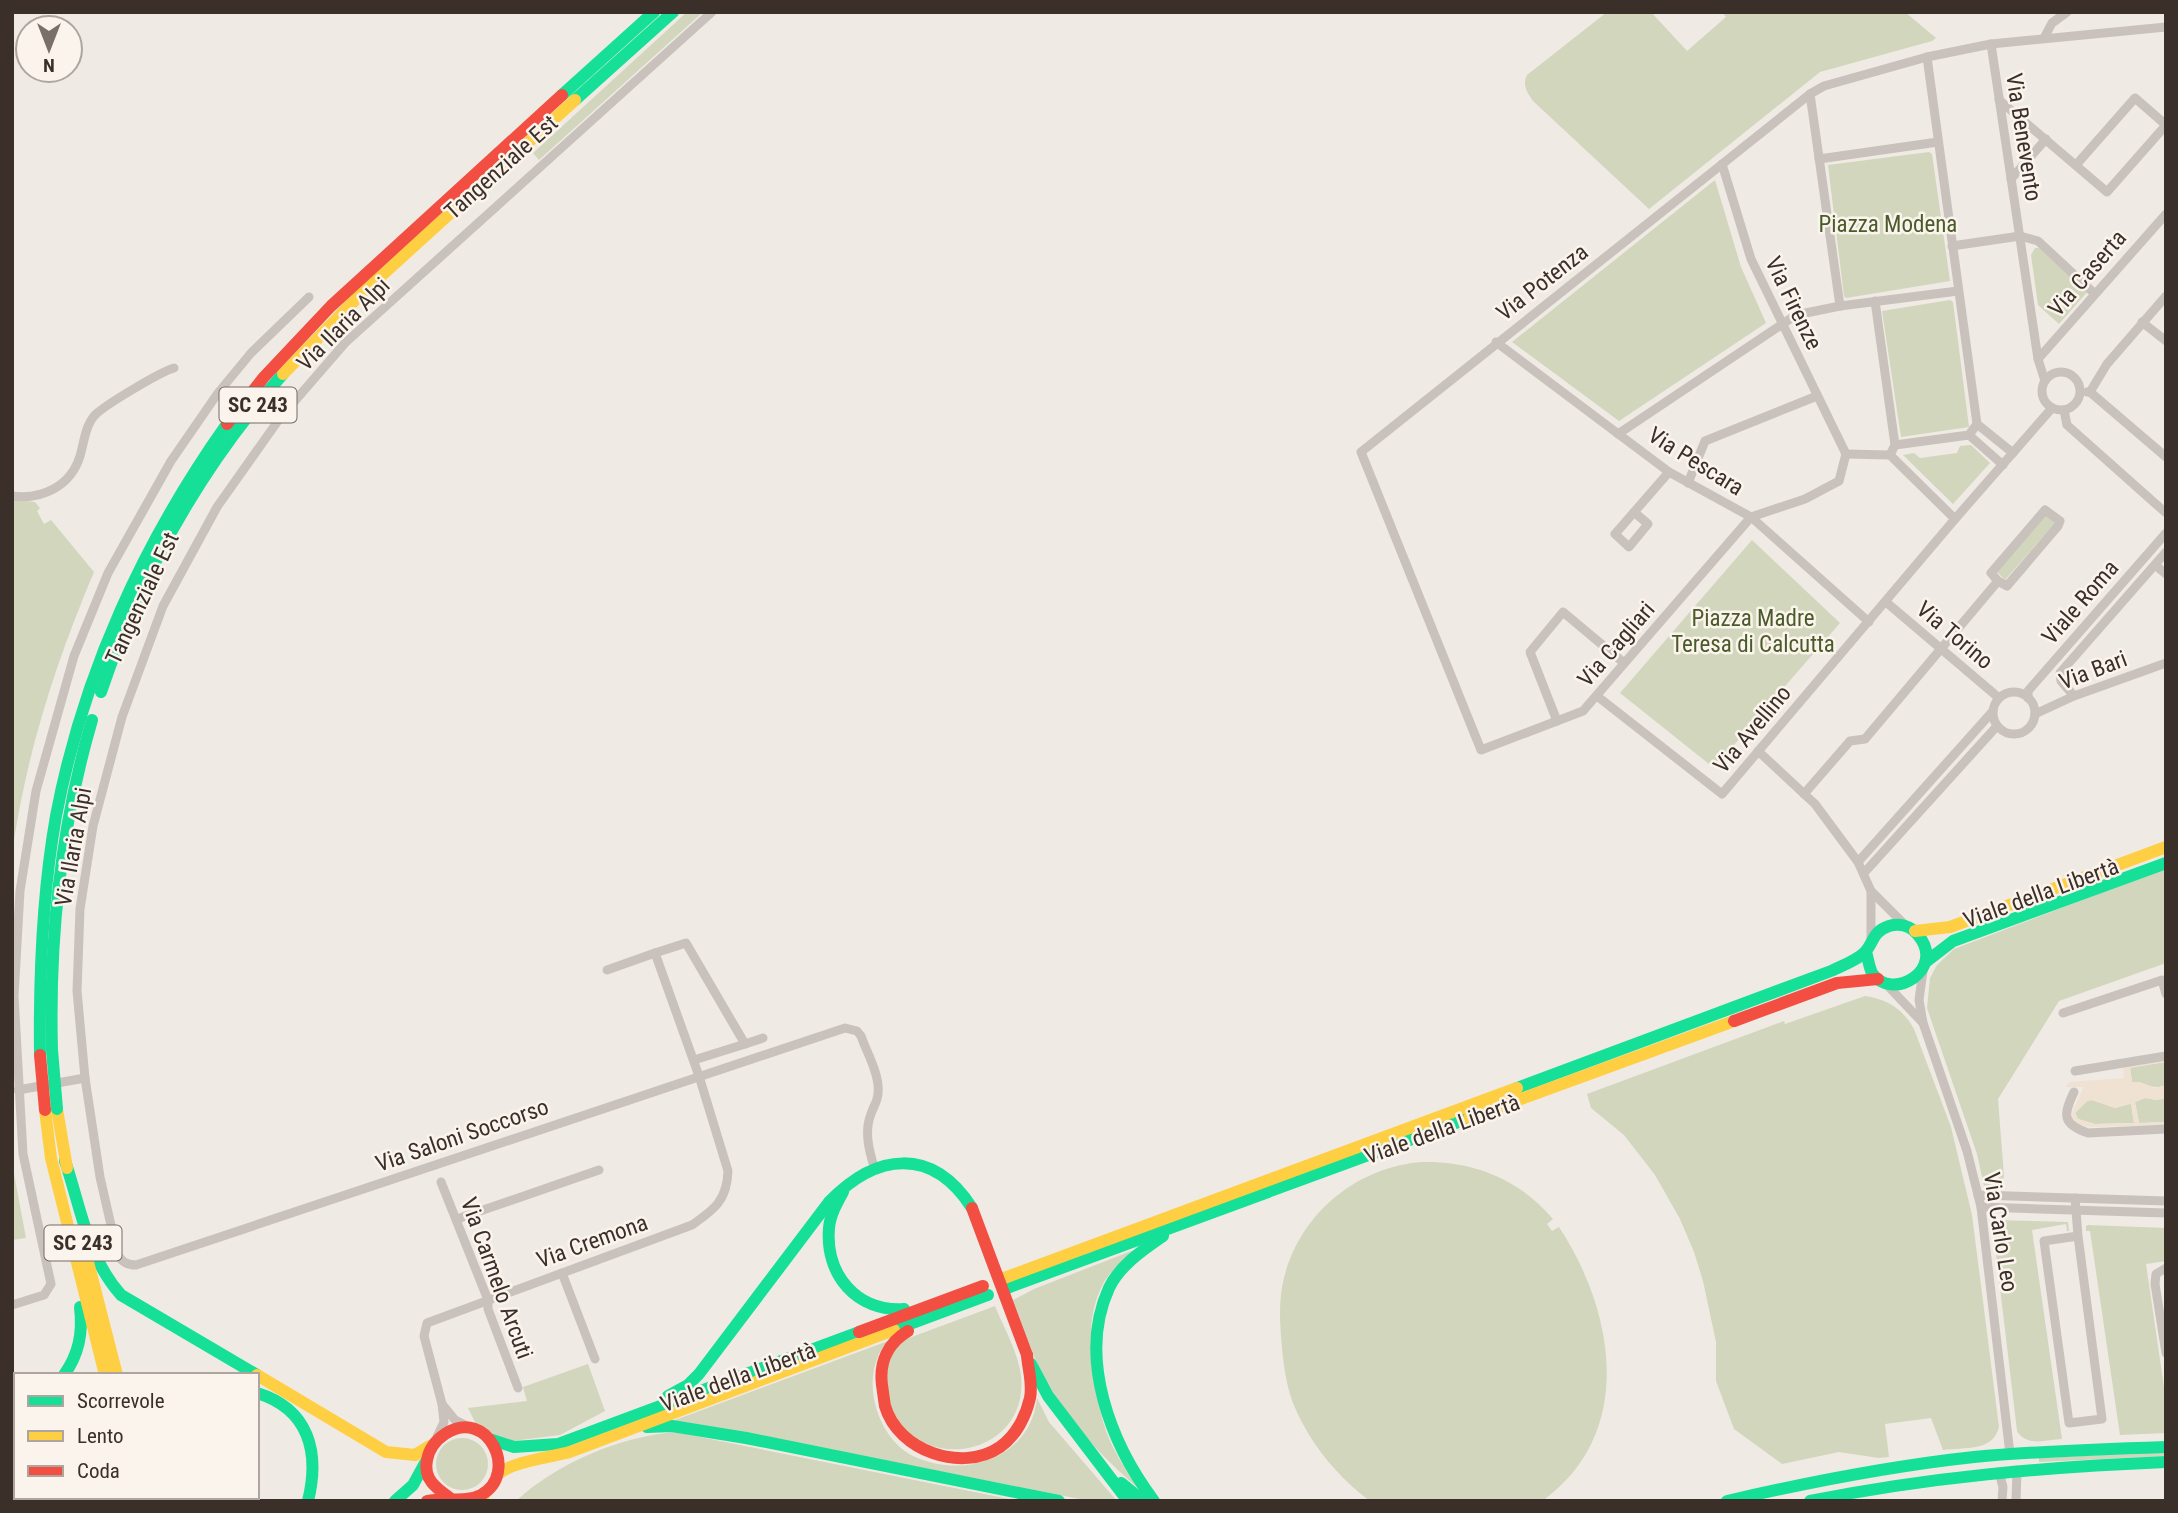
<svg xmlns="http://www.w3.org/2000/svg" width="2178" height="1513" font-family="'Roboto Condensed',sans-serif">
	<rect width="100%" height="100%" fill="#f0eae4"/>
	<g fill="#d1d6bd">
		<polygon points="687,12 703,12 539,160 533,153"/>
		<path d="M1607 12H1651L1687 51 1726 17 1722 12H1905L1936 38 1932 41 1820 72 1649 209 1533 101C1527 92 1522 85 1527 75Z"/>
		<polygon points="1929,152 1932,154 1950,281 1846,298 1844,296 1828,165"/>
		<polygon points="1715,180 1741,267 1766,323 1619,421 1512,342"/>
		<polygon points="2035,248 2039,248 2088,291 2059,324 2038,305 2031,255"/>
		<polygon points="1950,300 1953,302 1969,427 1901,437 1882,311"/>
		<polygon points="1971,445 1990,463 1953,504 1903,455 1914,453 1920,458 1957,453 1960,446"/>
		<path d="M12 499 35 502 40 508 37 511 44 524 51 520 94 572C55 664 26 755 12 853Z"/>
		<polygon points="2047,515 2055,523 2005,580 1997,572 2044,516"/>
		<polygon points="1752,540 1840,623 1714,768 1620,693"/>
		<polygon points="2166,868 2166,963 2059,1001 1998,1099 2004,1176 2001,1187 1984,1186 1977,1154 1927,1008 1930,978 1937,965 1954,949"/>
		<path d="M1865 996C1887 999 1903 1009 1914 1029L1951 1127 1972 1215 1999 1427C1993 1452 1965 1447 1943 1450L1931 1418 1885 1424 1889 1457 1879 1458 1839 1452 1782 1464 1734 1429 1716 1381V1342L1703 1281 1694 1252 1680 1219 1655 1175 1624 1135 1591 1108 1587 1094 1784 1021 1785 1024Z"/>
		<path d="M2166 1062V1085C2153 1091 2145 1082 2132 1082L2130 1067Z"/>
		<polygon points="2145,1098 2157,1100 2166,1098 2166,1122 2139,1123 2135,1102"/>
		<polygon points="2092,1100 2115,1108 2131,1103 2134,1123 2095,1124 2078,1119 2075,1113 2087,1101"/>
		<path d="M1422 1162C1474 1161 1519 1179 1553 1219L1547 1224 1552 1231 1559 1227C1615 1312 1636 1434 1542 1501H1370C1339 1478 1312 1446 1296 1410 1287 1391 1284 1368 1282 1348 1280 1325 1278 1301 1284 1278 1300 1214 1356 1167 1422 1162Z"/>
		<polygon points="12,1163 26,1238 12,1240"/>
		<path d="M1992 1220 2068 1222 2069 1231H2067L2066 1224 2032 1230 2062 1439C2045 1440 2027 1447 2017 1431Z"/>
		<polygon points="2088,1225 2166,1228 2166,1261 2146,1264 2166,1401 2166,1433 2120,1435 2090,1231 2086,1231 2086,1226"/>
		<path d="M1139 1248C1126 1258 1113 1268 1104 1282 1098 1293 1094 1305 1092 1318 1089 1346 1097 1410 1108 1436 1115 1454 1127 1471 1137 1487 1103 1458 1063 1416 1043 1376 1031 1352 1023 1325 1013 1300L1034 1289Z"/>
		<path d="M995 1306C1004 1328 1018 1352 1021 1376 1029 1452 929 1475 896 1416 891 1409 889 1399 887 1391 883 1372 889 1354 901 1341Z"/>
		<path d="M888 1341C884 1346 879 1352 877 1359 864 1392 881 1440 913 1456 964 1480 1031 1458 1037 1398L1049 1422 1117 1501H1090L897 1463 667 1423Z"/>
		<polygon points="588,1364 605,1411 560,1435 505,1442 475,1422 468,1408 527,1401 523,1387"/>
		<path d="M675 1432 1019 1501H516C557 1463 619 1437 675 1432Z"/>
		<circle cx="462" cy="1464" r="26"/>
		<polygon points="2166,1452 2166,1456 2039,1462 2039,1458"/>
	</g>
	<path fill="#efe2d3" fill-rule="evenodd" d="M2166 1060V1062L2130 1068 2132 1082H2140L2155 1088 2166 1085V1098L2157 1100 2145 1098 2135 1102 2139 1123 2166 1122V1125L2088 1127 2078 1124 2072 1118V1112L2084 1087H2066L2069 1082 2124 1078 2123 1066ZM2092 1100 2115 1108 2131 1104 2134 1123 2095 1124 2078 1119 2075 1113 2087 1101Z"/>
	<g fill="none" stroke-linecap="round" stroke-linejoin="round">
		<g stroke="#c9c2bc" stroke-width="9">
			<path d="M712 12 345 343 280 418 217 507 163 606 122 717 93 826 80 909 77 991 85 1078 100 1177 118 1256C123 1262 127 1265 136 1265L845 1028 857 1031 861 1036C867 1053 880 1075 878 1093 878 1101 873 1107 871 1114 864 1131 869 1150 874 1167"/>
			<polyline points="2044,38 2052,23 2067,12"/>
			<polyline points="1991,44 2038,359 2045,381"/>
			<polyline points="1810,94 1840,306"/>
			<polyline points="1999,100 2107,192 2166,125 2135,98 2076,165"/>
			<polyline points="1819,159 1938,142"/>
			<polyline points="1722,164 1751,259 1846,454"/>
			<polyline points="2011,179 2046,139"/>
			<polyline points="1952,246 2020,236 2038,241 2095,294"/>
			<polyline points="1875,301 1895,445 1890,455"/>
			<polyline points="2142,322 2166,341"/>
			<polyline points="1496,342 1669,472 1751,517 1869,622"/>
			<polyline points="2038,359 2166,214"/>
			<circle cx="2061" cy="391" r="19"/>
			<polyline points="2087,392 2090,392 2166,457"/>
			<polyline points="2090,392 2107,364 2166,296"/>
			<polyline points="2064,410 2067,425 2166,513"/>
			<polyline points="1977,424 2013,453"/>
			<polyline points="1618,434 1796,315 1840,306 1958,291"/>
			<polyline points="1969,435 2003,465"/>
			<polyline points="1895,445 1969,435 1977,424 1927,57"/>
			<polyline points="1846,454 1839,481 1805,499 1751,517 1583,711 1481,750 1361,452 1810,94 1824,86 1927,57 1991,44 2166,27"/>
			<polyline points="1846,454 1890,455 1955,519"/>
			<polyline points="1688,483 1705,441 1817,396"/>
			<path d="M12 496C42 500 71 486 80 456 84 443 85 426 95 415 105 405 160 372 174 368"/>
			<polyline points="1634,512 1648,524 1629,547 1615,534 1669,472"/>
			<polyline points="2155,565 2166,574"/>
			<polyline points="1886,602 1999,698"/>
			<circle cx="2014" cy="713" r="21"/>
			<polyline points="1597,696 1722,794 1955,519 2052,408"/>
			<polyline points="2074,696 2061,681 2060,673 2166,552"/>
			<polyline points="2028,698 2028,691 2166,533"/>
			<polyline points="2035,714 2074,696 2166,663"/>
			<polyline points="1557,721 1530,652 1563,612 1624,663"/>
			<polyline points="1758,751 1815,804 1858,862 1871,891 1905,925"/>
			<polyline points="1804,794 1850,741 1865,739 1998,581 1991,573 2045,510 2060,521 2058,526 2007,586 1998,581"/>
			<polyline points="1858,862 1993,711"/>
			<polyline points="1864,873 1997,726"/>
			<polyline points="1871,938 1871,891"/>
			<polyline points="607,970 655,953"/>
			<polyline points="1923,971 1919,1000 1923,1023 1967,1151 1981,1207 2010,1454"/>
			<polyline points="1887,985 1923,1023"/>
			<polyline points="2063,1013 2162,980 2166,994"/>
			<polyline points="745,1044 763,1038"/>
			<polyline points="2075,1071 2166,1056"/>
			<polyline points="18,1090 85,1078"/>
			<path d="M2074 1092C2063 1115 2062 1124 2088 1133L2166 1129"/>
			<polyline points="441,1182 488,1300 488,1309 518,1388"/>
			<polyline points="1978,1195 2166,1201"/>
			<polyline points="2075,1198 2078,1236 2102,1419 2069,1423 2044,1241 2078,1236"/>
			<polyline points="1981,1207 2166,1213"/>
			<polyline points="457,1219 599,1170"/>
			<polyline points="2166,1268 2156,1274 2155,1284 2166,1353"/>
			<polyline points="562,1273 595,1359"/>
			<polyline points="12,1305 44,1295 51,1284 23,1154 14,996 20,891 36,791 74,656 108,573 171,461 218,393 251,353 309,297"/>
			<path d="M442 1404 424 1336 427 1323 692 1225C715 1209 727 1200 728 1171L699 1076 655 953 686 943 745 1044 694 1060"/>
			<polyline points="437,1437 444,1422 442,1404 455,1420 467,1426"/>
			<polyline points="1999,1472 2003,1487 2002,1501"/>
			<polyline points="2016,1501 2017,1470"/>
		</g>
		<g stroke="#16e098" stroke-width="12">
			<polyline points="562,95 654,12"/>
			<polyline points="575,100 673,12"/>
			<path d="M101 692C141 574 200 467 283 374"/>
			<polyline points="1927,961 1953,941 2166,863"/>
			<path d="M52 1050C49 937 60 829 92 720"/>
			<path d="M40 1055C39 975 42 895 56 816 83 674 144 541 227 424"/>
			<path d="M1517 1088 1831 971C1841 966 1856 961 1864 953 1874 944 1871 932 1889 926 1900 923 1911 926 1918 935 1947 969 1892 1003 1872 973 1869 967 1868 958 1866 952"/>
			<path d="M65 1161C81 1208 87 1257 121 1295L257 1375"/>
			<path d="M843 1192C837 1203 830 1215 829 1228 825 1275 857 1312 904 1309"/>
			<polyline points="1007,1288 1469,1118"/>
			<polyline points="894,1330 988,1295"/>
			<polyline points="1031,1364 1048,1396 1128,1501"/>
			<path d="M64 1375C79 1354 83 1333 80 1307"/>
			<path d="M257 1393C309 1409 320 1452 308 1501"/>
			<path d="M668 1396 688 1385 699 1374 829 1202C876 1153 932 1146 972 1208"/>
			<polyline points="647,1427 672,1426 746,1438 1059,1501"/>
			<polyline points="489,1439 514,1447 558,1444 859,1332"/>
			<polyline points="1121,1483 1143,1501"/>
			<polyline points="136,1497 137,1501"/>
			<polyline points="395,1501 413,1485 425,1463"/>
			<path d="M1154 1501C1111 1444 1077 1358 1109 1288 1120 1265 1143 1250 1163 1236"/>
			<path d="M1727 1501C1809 1482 1891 1466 1974 1457 2038 1451 2102 1449 2166 1447"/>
			<path d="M1810 1501C1928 1477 2046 1467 2166 1462"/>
		</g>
		<g stroke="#ffcf43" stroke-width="12">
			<polyline points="283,374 359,296 575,100"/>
			<polyline points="1915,931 1950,927 2166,847"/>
			<polyline points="57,1109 67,1168"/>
			<polyline points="45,1110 51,1158 105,1375"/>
			<polyline points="1469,1118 1734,1021"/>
			<polyline points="87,1258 117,1375"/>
			<polyline points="1004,1278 1517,1088"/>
			<polyline points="257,1375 386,1452 415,1455 430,1446"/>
			<polyline points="12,1435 16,1431"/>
			<path d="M497 1475C510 1462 551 1457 570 1452L894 1330"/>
			<polyline points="482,1501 485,1492"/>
		</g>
		<g stroke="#f24e42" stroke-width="12">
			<polyline points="227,424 264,377 331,306 562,95"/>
			<polyline points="1734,1021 1837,983 1878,979"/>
			<path d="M908 1331C888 1343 879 1362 882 1385 883 1392 884 1400 885 1406 898 1451 962 1473 1000 1447 1016 1436 1026 1416 1030 1398 1033 1384 1028 1369 1027 1355"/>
			<polyline points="859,1332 983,1286"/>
			<polyline points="148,1497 149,1501"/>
			<path d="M427 1501C444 1497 465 1503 481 1495 520 1474 488 1406 445 1434 436 1440 429 1449 427 1460 423 1479 436 1488 450 1498"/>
		</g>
		<polyline stroke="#16e098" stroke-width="12" points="52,1050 57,1109"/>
		<g stroke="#f24e42" stroke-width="12">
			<polyline points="40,1055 45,1110"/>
			<polyline points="972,1208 1027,1355"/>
		</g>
	</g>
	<g text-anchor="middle" stroke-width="5" stroke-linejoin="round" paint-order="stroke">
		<g fill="#fbf4ec" stroke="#756a64" stroke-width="2">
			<rect x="219.5" y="387.5" width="77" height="35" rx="5"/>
			<rect x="44.5" y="1225.5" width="77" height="35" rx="5"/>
		</g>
		<g font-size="21" font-weight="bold" fill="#3b2f29">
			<text x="258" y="412">SC 243</text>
			<text x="83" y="1250">SC 243</text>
		</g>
		<g font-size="23" fill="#3b2f29" stroke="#fbf4ec">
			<text transform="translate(2024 137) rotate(81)" y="8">Via Benevento</text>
			<text transform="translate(501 167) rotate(-42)" y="8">Tangenziale Est</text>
			<text transform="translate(2087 273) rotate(-49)" y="8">Via Caserta</text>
			<text transform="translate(1542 282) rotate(-38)" y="8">Via Potenza</text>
			<text transform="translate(1794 303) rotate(64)" y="8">Via Firenze</text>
			<text transform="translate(343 324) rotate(-45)" y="8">Via Ilaria Alpi</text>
			<text transform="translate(1696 461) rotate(32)" y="8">Via Pescara</text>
			<text transform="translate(142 598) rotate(-65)" y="8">Tangenziale Est</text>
			<text transform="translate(2080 602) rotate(-49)" y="8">Viale Roma</text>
			<text transform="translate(1955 635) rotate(40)" y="8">Via Torino</text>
			<text transform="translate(1616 644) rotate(-49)" y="8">Via Cagliari</text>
			<text transform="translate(2093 670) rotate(-21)" y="8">Via Bari</text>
			<text transform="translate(1752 729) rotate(-50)" y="8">Via Avellino</text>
			<text transform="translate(73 847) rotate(-80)" y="8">Via Ilaria Alpi</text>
			<text transform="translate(2041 893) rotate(-20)" y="8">Viale della Libertà</text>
			<text transform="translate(1442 1129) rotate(-20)" y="8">Viale della Libertà</text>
			<text transform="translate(462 1135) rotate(-19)" y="8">Via Saloni Soccorso</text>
			<text transform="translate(2001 1232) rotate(81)" y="8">Via Carlo Leo</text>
			<text transform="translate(592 1241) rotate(-20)" y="8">Via Cremona</text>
			<text transform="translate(497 1278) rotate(70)" y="8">Via Carmelo Arcuti</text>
			<text transform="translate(738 1377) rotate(-20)" y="8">Viale della Libertà</text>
		</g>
		<g font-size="23" fill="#4a5b2b" stroke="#fbf4ec">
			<text x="1888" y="232">Piazza Modena</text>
			<text x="1753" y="626">Piazza Madre<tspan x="1753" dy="26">Teresa di Calcutta</tspan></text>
		</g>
	</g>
	<rect width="2178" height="1513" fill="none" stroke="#3b2f29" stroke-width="28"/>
	<rect x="14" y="1373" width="245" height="126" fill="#fbf4ec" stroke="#aea59e" stroke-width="2"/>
	<rect x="28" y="1396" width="35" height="10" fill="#16e098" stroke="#aea59e" stroke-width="2"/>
	<text x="77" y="1408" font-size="21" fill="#3b2f29">Scorrevole</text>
	<rect x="28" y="1431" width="35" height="10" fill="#ffcf43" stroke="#aea59e" stroke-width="2"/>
	<text x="77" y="1443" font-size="21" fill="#3b2f29">Lento</text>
	<rect x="28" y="1466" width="35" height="10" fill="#f24e42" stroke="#aea59e" stroke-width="2"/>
	<text x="77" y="1478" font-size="21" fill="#3b2f29">Coda</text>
	<g transform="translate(49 49) rotate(180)"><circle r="33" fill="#fbf4ec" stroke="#aea59e" stroke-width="2"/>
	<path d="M0-5L12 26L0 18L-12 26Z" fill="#7a706a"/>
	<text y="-10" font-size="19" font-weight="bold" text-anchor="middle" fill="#3b2f29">N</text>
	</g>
</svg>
